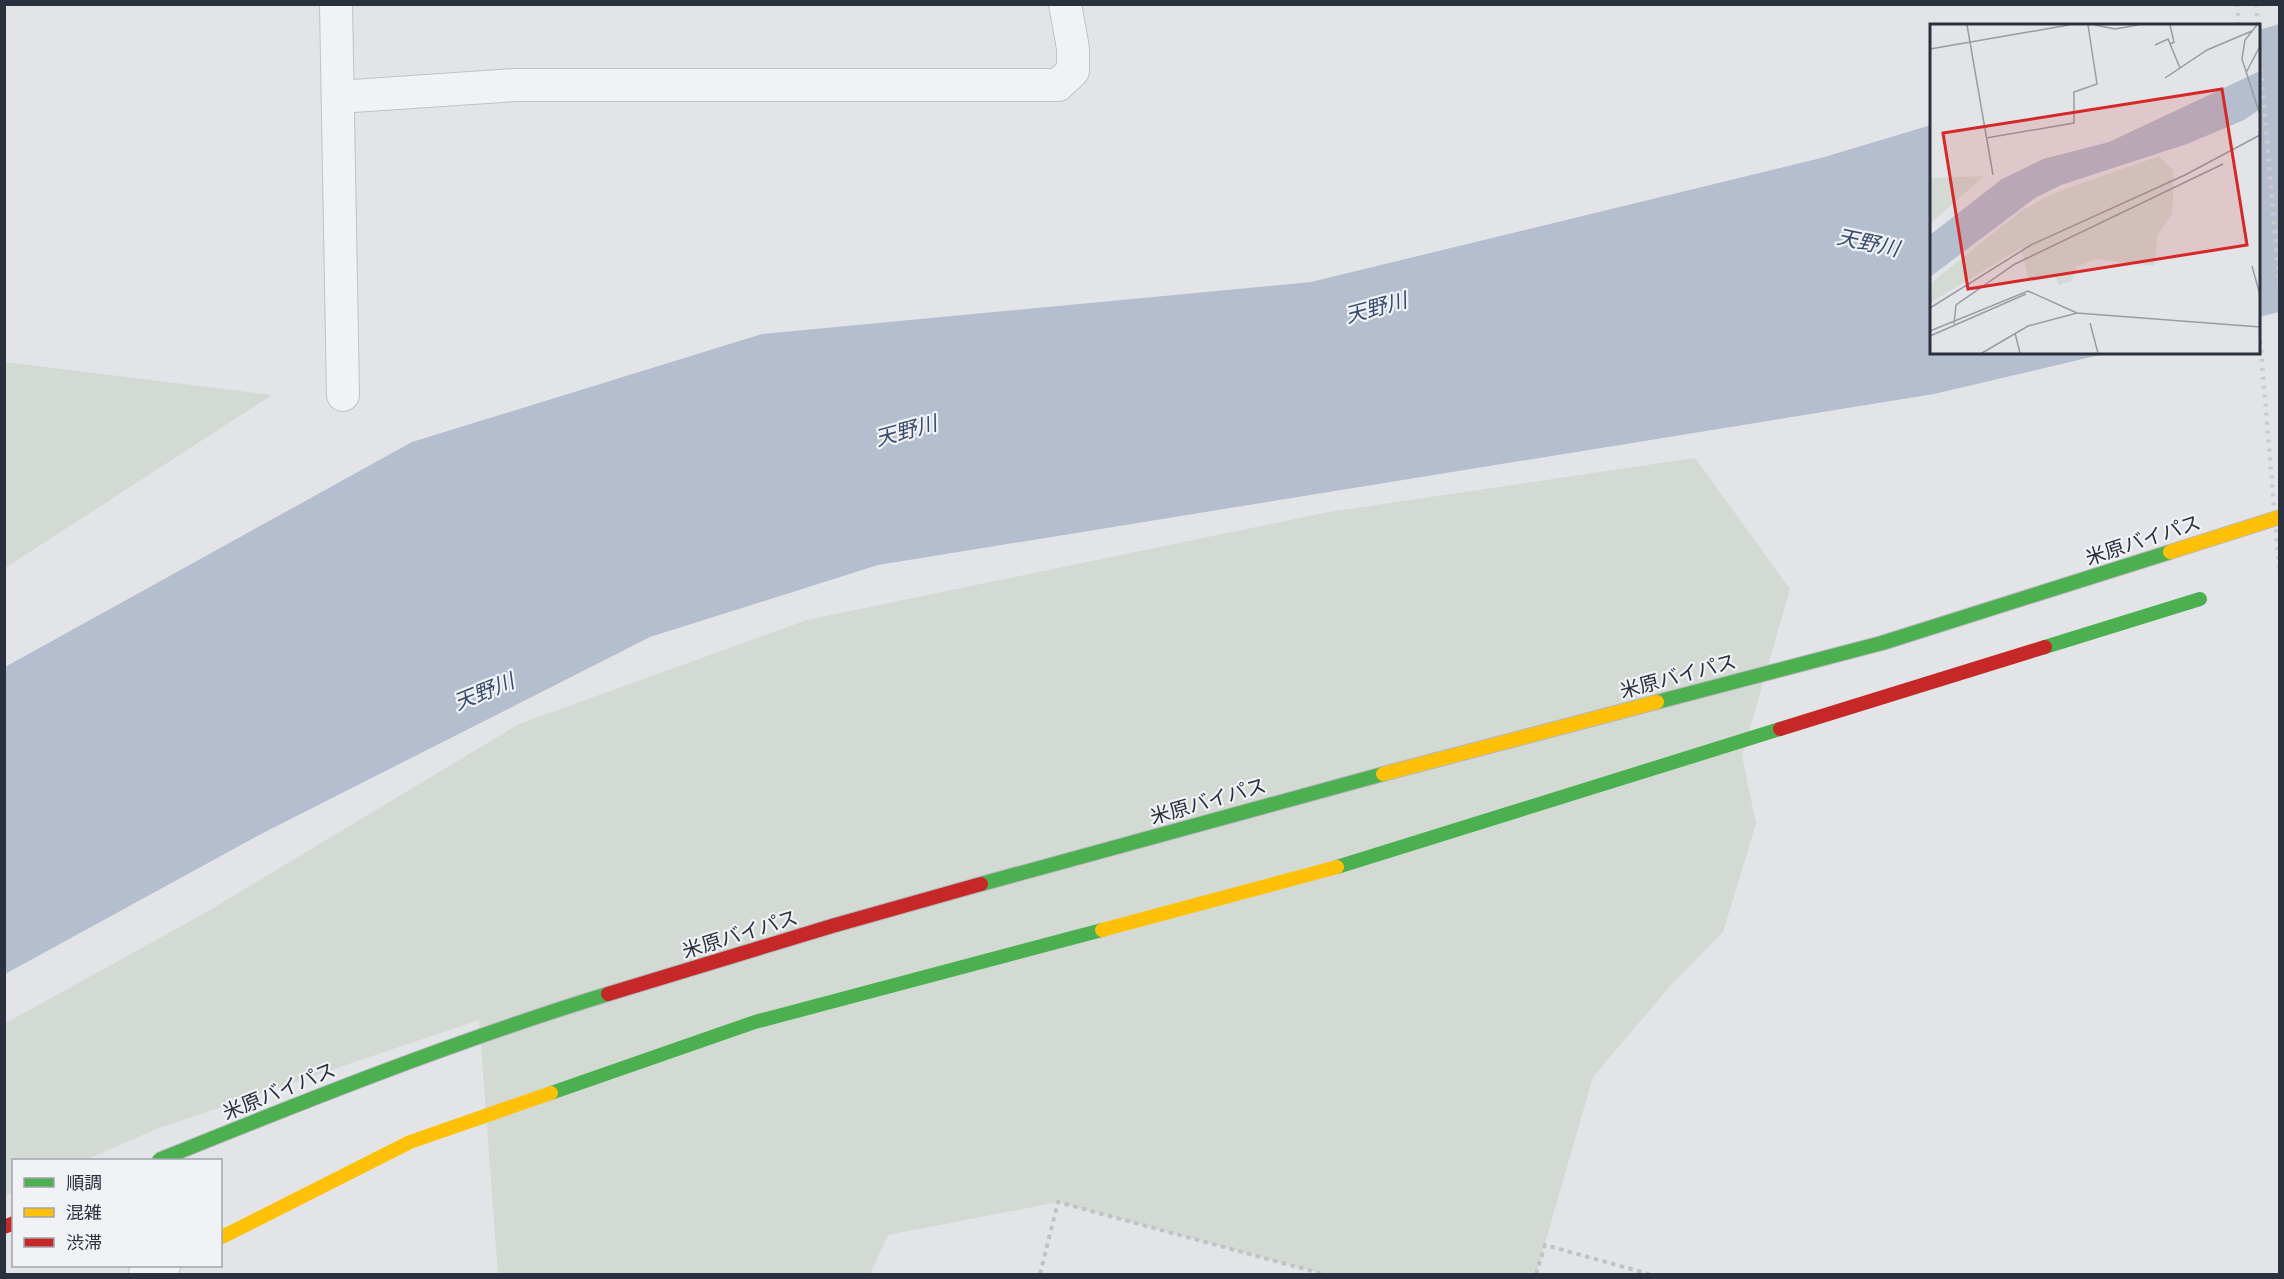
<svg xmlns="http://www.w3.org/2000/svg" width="2284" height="1279" font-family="'PT Sans','Noto Sans JP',sans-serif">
	<rect width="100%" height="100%" fill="#e2e4e7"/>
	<g fill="#d2dad3">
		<polygon points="5,362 272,395 5,568"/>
		<polygon points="1695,458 1790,589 1742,756 1756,824 1723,932 1670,986 1593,1077 1536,1274 1323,1274 1058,1202 888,1235 870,1274 498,1274 479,1020 159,1128 85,1160 14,1160 13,1192 5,1196 4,1024 205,913 519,724 807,620 1329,512"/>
	</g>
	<g fill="#b4bece">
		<polygon points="2279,24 2279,312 2259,317 2259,30"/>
		<polygon points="1931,125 1932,352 2108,353 1934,394 878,565 650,637 263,833 5,974 5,667 412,442 762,334 1311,282 1821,158"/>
	</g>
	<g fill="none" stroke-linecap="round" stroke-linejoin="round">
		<g stroke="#c1c2c5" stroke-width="34">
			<g id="street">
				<polyline points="336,4 343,395"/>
				<polyline points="338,97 516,85 1058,85 1073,71 1073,48 1065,4"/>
				<polyline points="145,1274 164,1266"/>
			</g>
		</g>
		<g stroke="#c1c2c6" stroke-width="4" stroke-dasharray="4.5 4.5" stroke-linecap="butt">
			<polyline points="1040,1274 1058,1202 1323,1274"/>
			<polyline points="1536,1274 1545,1245 1649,1274"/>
		</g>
		<use href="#street" stroke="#f1f2f4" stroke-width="32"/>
		<g stroke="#4caf50" stroke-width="14">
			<polyline points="2045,647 2200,599"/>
			<polyline points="1337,867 1780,729"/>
			<polyline points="551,1093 755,1022 1102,930"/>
		</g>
		<g stroke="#ffc107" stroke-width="14">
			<polyline points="1102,930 1337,867"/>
			<polyline points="220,1238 410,1142 551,1093"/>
		</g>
		<g stroke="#c62828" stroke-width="14">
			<polyline points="1780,729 2045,647"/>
			<polyline points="4,1227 14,1223"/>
		</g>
		<g stroke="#cbccce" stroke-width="4.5" stroke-dasharray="3 6" stroke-linecap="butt">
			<polyline points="2237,4 2239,26"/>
			<polyline points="2256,4 2258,26"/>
			<polyline points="2258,33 2280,293"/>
			<polyline points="2258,314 2280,579"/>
		</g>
		<g stroke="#b5b7bb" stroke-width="16" stroke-linecap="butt">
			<g id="fast-bridge">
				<polyline points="1657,702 1882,643 2170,552"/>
				<polyline points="981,884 1383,774"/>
				<path d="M159 1160C307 1100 455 1041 608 994"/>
			</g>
		</g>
		<g stroke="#b5b7bb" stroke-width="16" stroke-linecap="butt">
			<g id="slow-bridge">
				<polyline points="2170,552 2280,517"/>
				<polyline points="1383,774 1657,702"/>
			</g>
		</g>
		<g stroke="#b5b7bb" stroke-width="16" stroke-linecap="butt">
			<polyline id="jam-bridge" points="608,994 832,926 981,884"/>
		</g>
		<use href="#fast-bridge" stroke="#4caf50" stroke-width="14"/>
		<use href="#slow-bridge" stroke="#ffc107" stroke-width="14"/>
		<use href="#jam-bridge" stroke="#c62828" stroke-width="14"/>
	</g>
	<g text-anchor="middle" stroke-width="4.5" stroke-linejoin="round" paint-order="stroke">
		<g font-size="20" fill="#2b303e" stroke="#f0f2f6">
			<text transform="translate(2143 540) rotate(-18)" y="7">米原バイパス</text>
			<text transform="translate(1678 676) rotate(-15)" y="7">米原バイパス</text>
			<text transform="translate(1208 801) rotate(-16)" y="7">米原バイパス</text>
			<text transform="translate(740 934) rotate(-17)" y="7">米原バイパス</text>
			<text transform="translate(279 1091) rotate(-22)" y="7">米原バイパス</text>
		</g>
		<g font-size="21" font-style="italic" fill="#394b6e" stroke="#f0f2f6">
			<text transform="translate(1868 243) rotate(12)" y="7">天野川</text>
			<text transform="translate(1376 308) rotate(-15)" y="7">天野川</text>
			<text transform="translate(906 431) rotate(-15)" y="7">天野川</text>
			<text transform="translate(484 692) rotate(-22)" y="7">天野川</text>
		</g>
	</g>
	<g transform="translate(1930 24)">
		<rect width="330" height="330" fill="#e2e4e7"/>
		<path d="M229 132 243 146V176L242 190 228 210 224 242 166 235 146 243 142 257 129 261 125 253 99 258 91 224 0 279V260L91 187 124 169ZM54 152 0 200V154Z" fill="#d2dad3"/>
		<path d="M330 47V85L314 96 257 120 131 161 105 174 0 253V211L72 155 113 135 179 118Z" fill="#b4bece"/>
		<path fill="none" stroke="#999ca3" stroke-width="1.5" d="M37 1 63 151M165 1 185 5 208 1M240 1 244 18 240 20M327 1 315 16 312 35 330 91M225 21 238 15 250 44M0 25 139 1M316 49 330 22M235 54 277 26 322 7M56 114 144 99V68L167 60 158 1M322 242 330 271M0 284 101 221 255 151 330 111M160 299 168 329M24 300 26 281 85 240 293 140M0 307 98 267 147 289M85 309 90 329M0 312 96 270M52 329 98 302 147 289 330 303"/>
		<path fill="#d62828" fill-opacity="0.15" stroke="#d62828" stroke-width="3" d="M292 65 317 221 38 265 13 109Z"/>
		<rect width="330" height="330" fill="none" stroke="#2b303e" stroke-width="3"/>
	</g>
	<rect width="2284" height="1279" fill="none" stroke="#2b303e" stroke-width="12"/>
	<rect x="12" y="1159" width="210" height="108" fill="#f0f2f6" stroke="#a1a4ac" stroke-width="1.5"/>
	<rect x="24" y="1178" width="30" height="9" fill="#4caf50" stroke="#a1a4ac" stroke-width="1.5"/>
	<text x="66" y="1189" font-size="18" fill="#2b303e">順調</text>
	<rect x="24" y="1208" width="30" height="9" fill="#ffc107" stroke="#a1a4ac" stroke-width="1.5"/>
	<text x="66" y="1219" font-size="18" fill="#2b303e">混雑</text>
	<rect x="24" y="1238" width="30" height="9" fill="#c62828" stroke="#a1a4ac" stroke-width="1.5"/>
	<text x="66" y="1249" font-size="18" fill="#2b303e">渋滞</text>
</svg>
